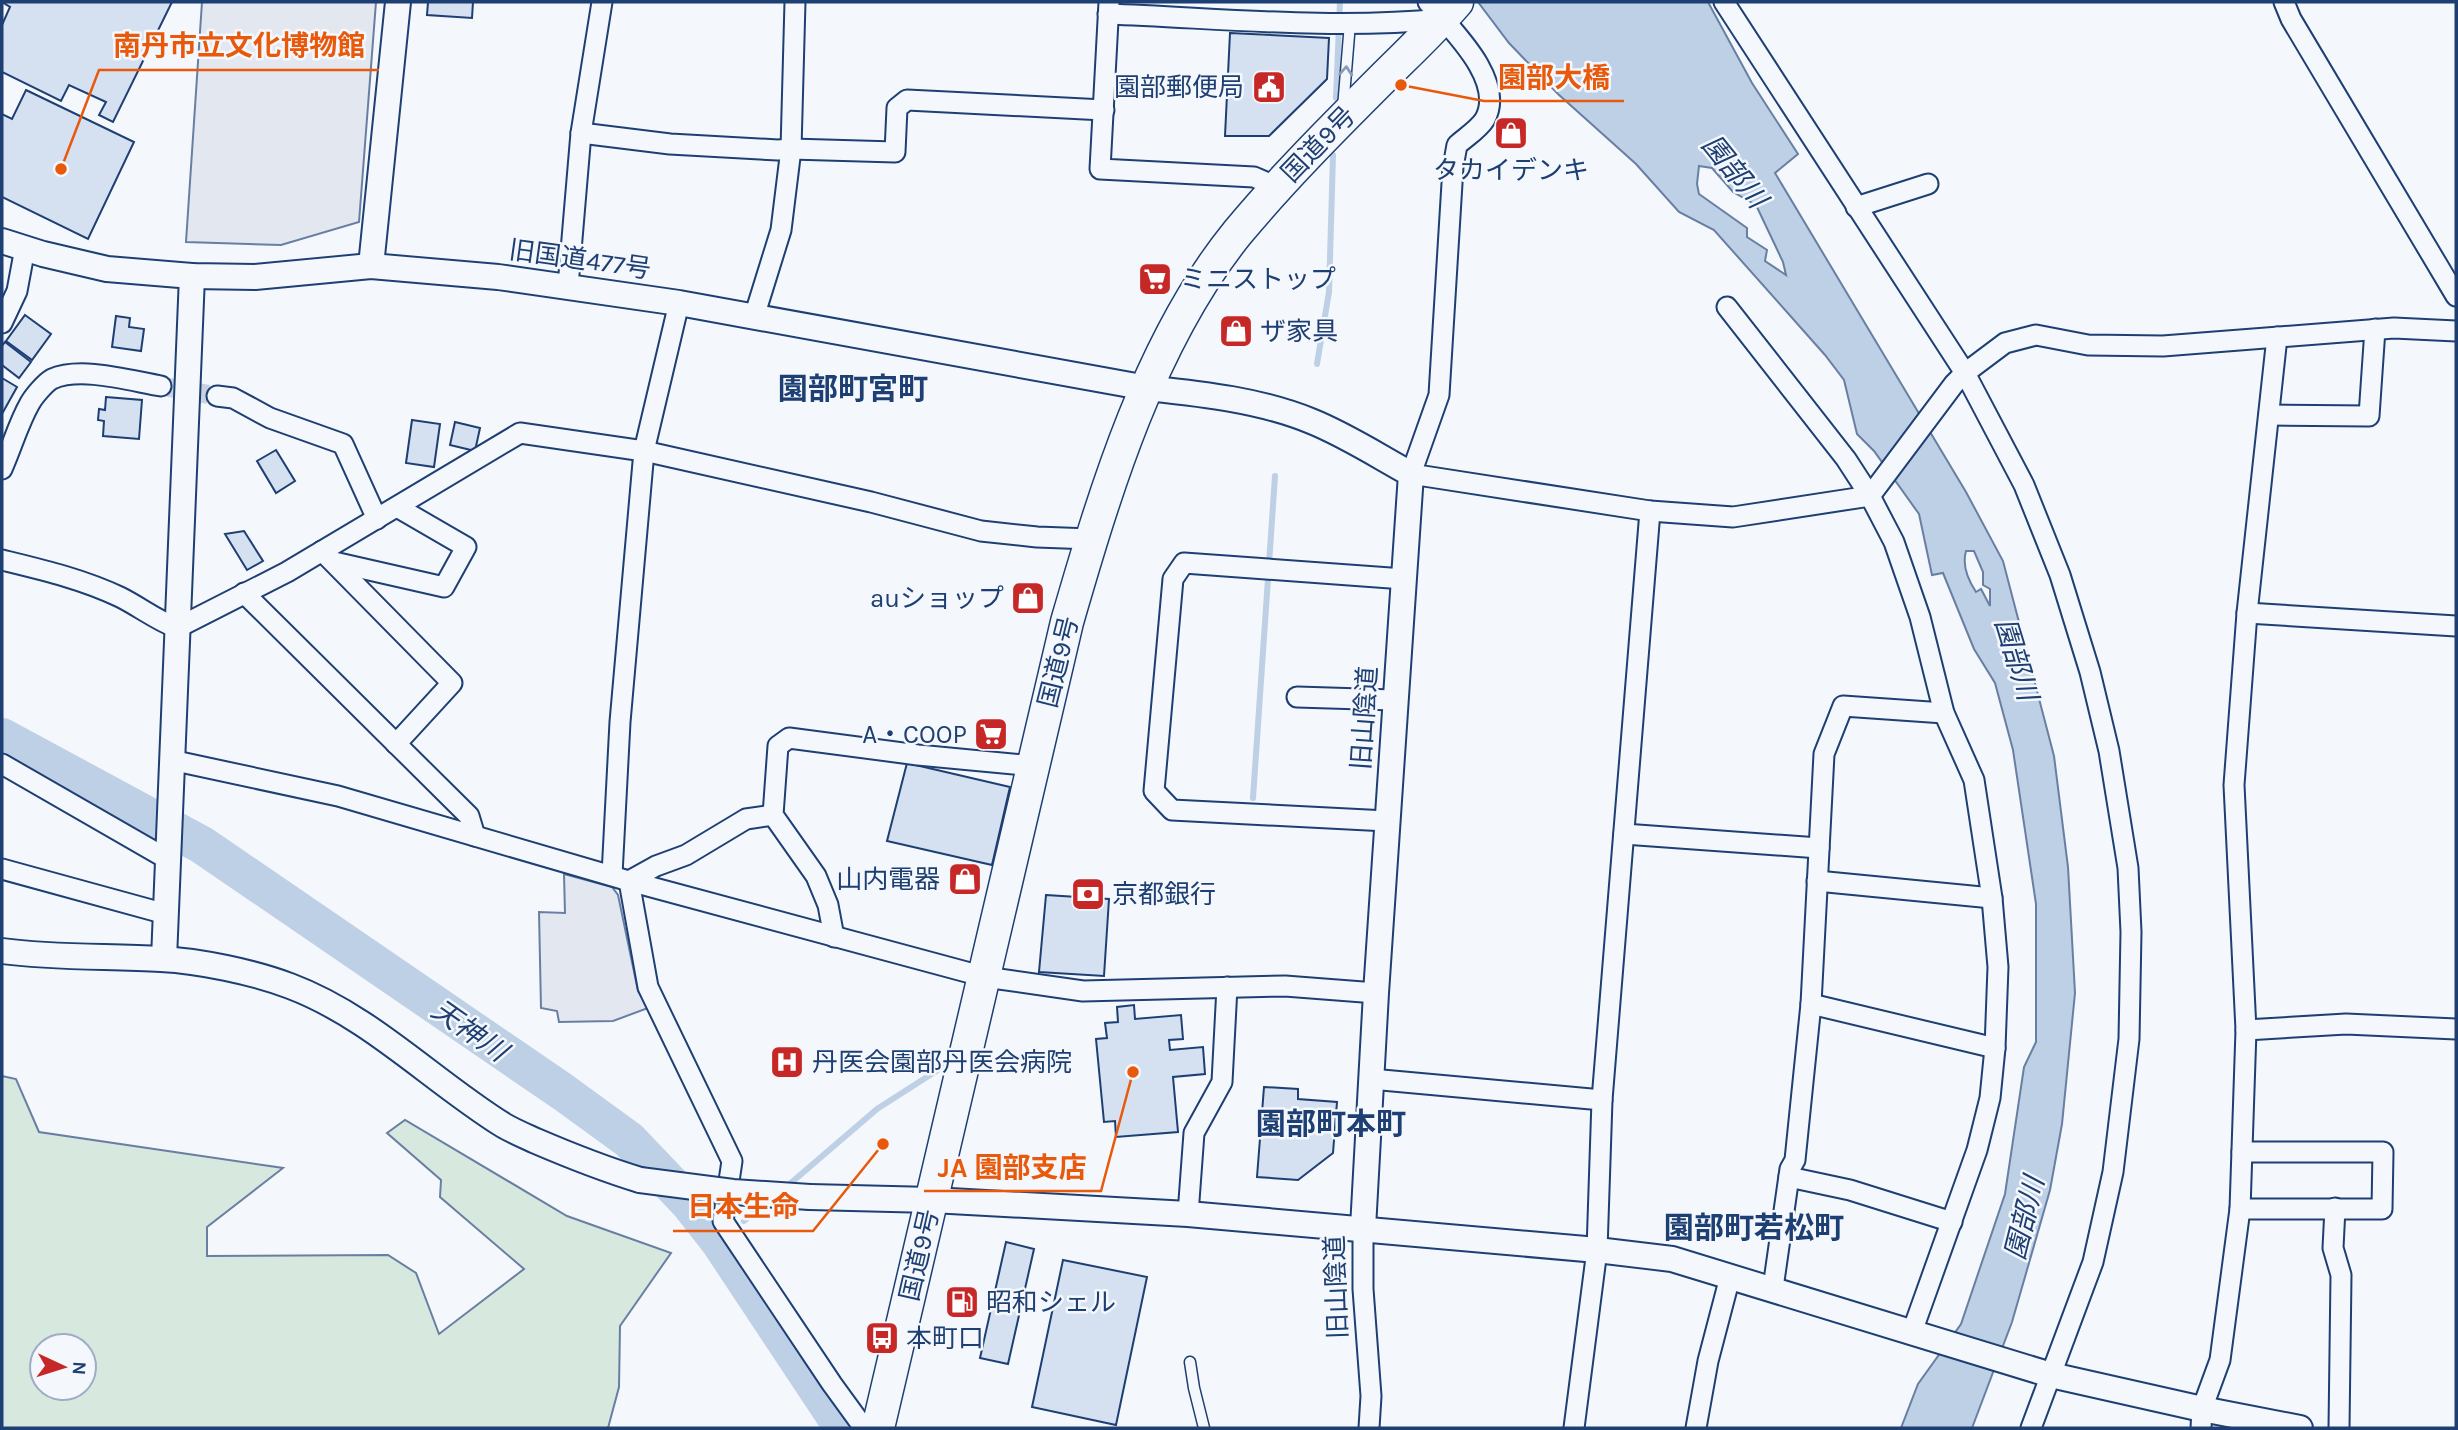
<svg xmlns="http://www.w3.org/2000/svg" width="2458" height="1430" font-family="Karla,'Noto Sans JP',sans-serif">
	<rect width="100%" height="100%" fill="#f4f7fb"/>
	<path fill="#d7e8df" stroke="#687fa3" stroke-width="2" fill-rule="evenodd" d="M2 1076 16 1079 39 1132 283 1168 207 1227V1256L388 1255 416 1273 439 1334 524 1269 440 1197 441 1180 387 1133 405 1120 567 1216 671 1253 620 1326 619 1387 608 1428H2ZM42 1346H84V1388H42Z"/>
	<g fill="#e3e8f0" stroke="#687fa3" stroke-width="2">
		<polygon points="202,2 376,2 359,222 281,245 186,242"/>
		<polygon points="564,874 612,887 618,895 638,991 648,1008 613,1021 559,1022 557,1011 541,1008 539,912 565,913"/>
	</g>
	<path fill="#bed0e5" stroke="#687fa3" stroke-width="2" fill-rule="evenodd" d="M1478 2H1708L1752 83 1798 154 1775 173 1966 492 2003 561 2054 756 2068 867 2075 993 2062 1124 2050 1190 2012 1322 1972 1428H1901L1918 1384 1961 1324 2005 1194 2024 1067 2036 1042V904L2013 750 1995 683 1974 649 1943 573 1932 575 1919 514 1874 451 1857 434 1844 380 1825 355 1714 230 1679 212 1636 164 1558 94 1509 43ZM1699 166 1712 168 1733 192 1756 205 1783 262 1786 275 1765 261 1767 250 1747 237V228L1699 194 1697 184ZM1966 551H1974L1983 572V585L1990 589V606L1981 589 1976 592C1968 580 1962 565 1966 551Z"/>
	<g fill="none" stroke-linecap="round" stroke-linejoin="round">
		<g stroke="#bed0e5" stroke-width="6">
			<polyline points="1336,98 1340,2"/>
			<polyline points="1317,364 1329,292 1333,155"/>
			<polyline points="1253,798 1275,476"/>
			<polyline points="785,1188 877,1109 944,1066"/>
			<polyline points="744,1221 768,1202"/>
			<polyline points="719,1241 720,1240"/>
		</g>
		<polyline stroke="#bed0e5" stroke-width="38" points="2,737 202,845 563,1092 629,1140 690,1204 719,1241 843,1428"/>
	</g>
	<g fill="#d5e0f0" stroke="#1d3f73" stroke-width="2">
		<polygon points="2,2 172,2 113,122 99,115 106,102 69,85 61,101 2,72 2,25 10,7"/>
		<polygon points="428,2 473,2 472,18 427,15"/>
		<polygon points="1230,33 1329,38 1327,79 1269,136 1225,136"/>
		<polygon points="26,90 134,142 88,239 2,197 2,114 12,119"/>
		<polygon points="25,315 51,334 32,360 6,341"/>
		<polygon points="116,316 130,318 129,327 144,329 141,351 112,347"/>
		<polygon points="5,342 31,362 19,378 2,365 2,346"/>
		<polygon points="2,378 17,387 2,414"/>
		<polygon points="106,397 142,400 139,439 103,436 104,421 98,420 99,409 105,410"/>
		<polygon points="412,420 440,424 434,467 406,463"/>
		<polygon points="455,422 480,428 475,451 450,445"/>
		<polygon points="276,450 295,481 276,493 257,461"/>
		<polygon points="244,531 263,561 247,570 225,534"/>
		<polygon points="907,763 1010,787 992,865 887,841"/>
		<polygon points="1046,895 1109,899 1104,976 1039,972"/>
		<polygon points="1134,1005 1135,1019 1181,1015 1183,1039 1169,1040 1170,1050 1203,1047 1205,1074 1173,1077 1178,1132 1116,1137 1115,1121 1104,1122 1096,1039 1107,1038 1105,1023 1118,1022 1117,1007"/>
		<polygon points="1264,1087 1298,1089 1298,1099 1337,1102 1333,1153 1298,1180 1257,1177"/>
		<polygon points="1006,1242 1034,1249 1008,1364 980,1358"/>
		<polygon points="1063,1260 1147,1277 1116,1425 1032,1407"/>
	</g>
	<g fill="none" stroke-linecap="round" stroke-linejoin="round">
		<polyline stroke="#c9d2e0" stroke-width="19" stroke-dasharray="19 10" stroke-linecap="butt" points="161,386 217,396"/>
		<g stroke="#1d3f73" stroke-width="13">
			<g id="service">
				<polyline points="1343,108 1350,23"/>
				<polyline points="1190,1362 1194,1388 1204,1428"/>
			</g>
		</g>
		<g stroke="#1d3f73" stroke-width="23">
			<g id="minor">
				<polyline points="1109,2 1100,169 1254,177 1277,187"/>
				<path d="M1428 2C1451 29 1506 80 1485 119 1479 129 1466 137 1457 145L1453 167 1439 395 1411 474 1650 511 1733 517 1870 496 1954 384 1965 373 2005 343 2036 335 2088 345 2163 346 2394 328 2456 331"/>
				<polyline points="1724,2 1965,373 2024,485 2060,575 2090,672 2109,751 2128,868 2131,932 2129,1039 2113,1172 2093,1262 2031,1428"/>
				<polyline points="2284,2 2291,19 2456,296"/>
				<path d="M1108 14C1219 18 1332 30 1442 19"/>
				<polyline points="581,133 670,144 778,150 791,149 895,152 897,108 907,100 1104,110"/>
				<polyline points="1856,207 1928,184"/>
				<polyline points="568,286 581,133 602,2"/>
				<polyline points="1727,307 1846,459 1870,496 1894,542 1920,617 1944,713 1974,780 1992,898 1998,967 1995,1048 1990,1098 1977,1150 1912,1332"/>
				<polyline points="754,317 781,230 791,149 795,2"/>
				<polyline points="2,323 17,291 25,248"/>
				<polyline points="217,396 233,398 270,418 343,444 377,519"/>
				<polyline points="2269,415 2369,416 2375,329"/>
				<path d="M2 469C12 447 18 424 30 403 34 396 45 383 52 379 81 366 131 381 161 386"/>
				<polyline points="322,551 452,683 396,744"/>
				<path d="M2 560C43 570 82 579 120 597 140 607 156 620 177 628L287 572 520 433 644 451 871 502 981 531 1037 537 1091 539"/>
				<polyline points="334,562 444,587 466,547 397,507"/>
				<polyline points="244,593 469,816 475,836"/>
				<polyline points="2247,613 2456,626"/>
				<polyline points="1297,697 1394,700"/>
				<polyline points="171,760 338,796 629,881 985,977 1083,991 1285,986 1376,993"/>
				<polyline points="2,764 169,860"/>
				<polyline points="773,815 746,819 686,855 656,866 629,881 648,987 732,1161 723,1221 832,1384 864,1428"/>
				<polyline points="1387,821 1172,810 1154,791 1173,579 1184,563 1404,579"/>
				<polyline points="1624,834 1819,848"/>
				<polyline points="2,869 166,914"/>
				<polyline points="612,875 620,722 644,451 679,303"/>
				<polyline points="1817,881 1992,898"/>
				<polyline points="834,937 828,905 816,876 773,815 778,746 789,738 918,755 1033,766"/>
				<polyline points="1811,1004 1995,1048"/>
				<polyline points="2246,1030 2346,1024 2456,1029"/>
				<polyline points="1371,1079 1602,1100"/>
				<polyline points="1789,1177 1850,1190 1952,1222"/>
				<polyline points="2335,1208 2333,1248 2341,1275 2339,1428"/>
				<polyline points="2240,1209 2382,1209 2383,1152 2242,1152"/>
				<polyline points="1188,1214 1194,1133 1222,1082 1227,987"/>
				<polyline points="1363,1228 1363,1289 1371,1396 1369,1428"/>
				<polyline points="1773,1288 1790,1169 1795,1160 1811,1004 1824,754 1843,706 1944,713"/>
				<polyline points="1574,1428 1597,1250 1602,1100 1650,511"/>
				<polyline points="1696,1428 1708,1361 1730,1277"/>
				<polyline points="2201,1428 2202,1409 2220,1360 2240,1209 2246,1030 2234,785 2247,613 2277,337"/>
			</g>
		</g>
		<g stroke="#1d3f73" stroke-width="28">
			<g id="tertiary">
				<path d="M2 241 43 254 107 269 192 276 255 277 371 266 498 277 679 303 1147 388C1202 394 1260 400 1311 421 1346 435 1378 456 1411 474L1376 993 1363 1228"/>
				<polyline points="371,266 398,2"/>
				<path d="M2 951C54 958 108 956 161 959 200 961 253 972 290 986 370 1016 431 1080 503 1125 513 1131 525 1136 536 1141 571 1156 604 1169 640 1180"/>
				<polyline points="164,959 192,276"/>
				<polyline points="810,1197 932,1200 1188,1214 1597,1250 1672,1259 2051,1375 2202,1409 2300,1428"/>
			</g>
		</g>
		<g stroke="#1d3f73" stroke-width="35">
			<path id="trunk" d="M878 1428 1067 622C1105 491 1150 340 1238 232 1283 178 1333 128 1383 78 1408 53 1434 29 1457 2"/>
		</g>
		<use href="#service" stroke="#f4f7fb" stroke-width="10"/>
		<use href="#minor" stroke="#f4f7fb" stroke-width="19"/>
		<use href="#tertiary" stroke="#f4f7fb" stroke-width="24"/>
		<use href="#trunk" stroke="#f4f7fb" stroke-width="32"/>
		<g stroke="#1d3f73" stroke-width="28" stroke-linecap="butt">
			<polyline id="tertiary-bridge" points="640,1180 733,1192 810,1197"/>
		</g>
		<use href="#tertiary-bridge" stroke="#f4f7fb" stroke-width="24"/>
	</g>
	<defs><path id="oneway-chevron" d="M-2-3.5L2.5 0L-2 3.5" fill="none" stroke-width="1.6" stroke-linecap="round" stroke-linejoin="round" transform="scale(1.75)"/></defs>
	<use stroke="#889bb7" href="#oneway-chevron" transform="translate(1346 71) rotate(-86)"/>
	<defs>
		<g id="civic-square" transform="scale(1.75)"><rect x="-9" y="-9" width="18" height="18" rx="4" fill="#c62828" stroke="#f4f7fb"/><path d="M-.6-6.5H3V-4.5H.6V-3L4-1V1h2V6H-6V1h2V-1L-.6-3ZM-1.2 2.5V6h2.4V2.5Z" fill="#fff"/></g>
		<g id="shop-square" transform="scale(1.75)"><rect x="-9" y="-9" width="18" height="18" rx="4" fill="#c62828" stroke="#f4f7fb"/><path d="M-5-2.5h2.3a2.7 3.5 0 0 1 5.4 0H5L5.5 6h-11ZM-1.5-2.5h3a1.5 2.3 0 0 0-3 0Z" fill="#fff"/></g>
		<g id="supermarket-square" transform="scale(1.75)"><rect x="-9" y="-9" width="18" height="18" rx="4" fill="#c62828" stroke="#f4f7fb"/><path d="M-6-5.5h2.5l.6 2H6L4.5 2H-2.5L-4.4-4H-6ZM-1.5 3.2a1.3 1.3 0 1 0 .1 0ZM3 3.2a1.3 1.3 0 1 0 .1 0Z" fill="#fff"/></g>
		<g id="bank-square" transform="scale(1.75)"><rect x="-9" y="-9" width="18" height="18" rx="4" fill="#c62828" stroke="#f4f7fb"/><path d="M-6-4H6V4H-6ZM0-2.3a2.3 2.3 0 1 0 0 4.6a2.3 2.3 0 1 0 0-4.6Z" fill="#fff"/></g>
		<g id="hospital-square" transform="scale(1.75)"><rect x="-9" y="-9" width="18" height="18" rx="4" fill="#c62828" stroke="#f4f7fb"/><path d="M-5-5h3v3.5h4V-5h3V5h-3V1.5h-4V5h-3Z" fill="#fff"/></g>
		<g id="fuel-square" transform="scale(1.75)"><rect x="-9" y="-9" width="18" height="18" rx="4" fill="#c62828" stroke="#f4f7fb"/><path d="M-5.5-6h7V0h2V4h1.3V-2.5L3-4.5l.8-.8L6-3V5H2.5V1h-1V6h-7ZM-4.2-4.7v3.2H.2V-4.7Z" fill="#fff"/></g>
		<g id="bus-square" transform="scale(1.75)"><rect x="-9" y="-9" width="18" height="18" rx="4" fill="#c62828" stroke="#f4f7fb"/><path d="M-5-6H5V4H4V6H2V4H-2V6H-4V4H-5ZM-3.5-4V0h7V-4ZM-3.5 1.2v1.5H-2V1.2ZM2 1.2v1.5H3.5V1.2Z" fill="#fff"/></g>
	</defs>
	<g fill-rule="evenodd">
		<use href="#civic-square" x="1269" y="87"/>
		<use href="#shop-square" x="1511" y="133"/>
		<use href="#supermarket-square" x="1155" y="279"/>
		<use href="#shop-square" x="1236" y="331"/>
		<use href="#shop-square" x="1028" y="598"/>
		<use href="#supermarket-square" x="991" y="734"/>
		<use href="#shop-square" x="965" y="879"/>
		<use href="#bank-square" x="1088" y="894"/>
		<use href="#hospital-square" x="787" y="1062"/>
		<use href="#fuel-square" x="962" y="1302"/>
		<use href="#bus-square" x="882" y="1338"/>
	</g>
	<g text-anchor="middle" stroke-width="5" stroke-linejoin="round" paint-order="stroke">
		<g font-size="26" fill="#1d3f73" stroke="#f4f7fb" text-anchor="start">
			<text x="1244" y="96" text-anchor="end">園部郵便局</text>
			<text x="1511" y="179" text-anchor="middle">タカイデンキ</text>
			<text x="1180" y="288">ミニストップ</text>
			<text x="1260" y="340">ザ家具</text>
			<text x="1004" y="607" text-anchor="end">auショップ</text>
			<text x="967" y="743" text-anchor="end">A・COOP</text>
			<text x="940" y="888" text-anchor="end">山内電器</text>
			<text x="1112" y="903">京都銀行</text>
			<text x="812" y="1071">丹医会園部丹医会病院</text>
			<text x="986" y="1311">昭和シェル</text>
			<text x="906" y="1347">本町口</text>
		</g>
		<g font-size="26" fill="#1d3f73" stroke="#f4f7fb">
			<text transform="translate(1318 144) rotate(-46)" y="9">国道9号</text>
			<text transform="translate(580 259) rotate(8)" y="9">旧国道477号</text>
			<text transform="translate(1058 662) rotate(-76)" y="9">国道9号</text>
			<text transform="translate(1364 718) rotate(-86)" y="9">旧山陰道</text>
			<text transform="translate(919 1255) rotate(-77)" y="9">国道9号</text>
			<text transform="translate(1336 1287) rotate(-92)" y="9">旧山陰道</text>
		</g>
		<g font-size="28" font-style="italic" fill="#1d3f73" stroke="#f4f7fb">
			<text transform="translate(1735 171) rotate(51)" y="10">園部川</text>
			<text transform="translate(2017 659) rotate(73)" y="10">園部川</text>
			<text transform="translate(470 1030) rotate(35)" y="10">天神川</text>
			<text transform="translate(2024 1218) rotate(-76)" y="10">園部川</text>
		</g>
		<g font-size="30" font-weight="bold" fill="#1d3f73" stroke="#f4f7fb">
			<text x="853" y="399">園部町宮町</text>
			<text x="1331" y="1134">園部町本町</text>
			<text x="1754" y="1238">園部町若松町</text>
		</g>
	</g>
	<path fill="none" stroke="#e8590c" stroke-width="2.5" d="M61 169L99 70H379M1401 85L1484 101H1624M1133 1072L1101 1191H924M883 1144L813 1231H673"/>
	<g fill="#e8590c" stroke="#f4f7fb" stroke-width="2.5">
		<circle cx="61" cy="169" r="7"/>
		<circle cx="1401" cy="85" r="7"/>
		<circle cx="1133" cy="1072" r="7"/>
		<circle cx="883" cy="1144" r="7"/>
	</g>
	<g font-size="28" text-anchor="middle" font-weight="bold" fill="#e8590c" stroke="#f4f7fb" stroke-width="5" stroke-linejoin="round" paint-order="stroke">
		<text x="239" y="55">南丹市立文化博物館</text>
		<text x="1554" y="87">園部大橋</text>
		<text x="1012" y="1177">JA 園部支店</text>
		<text x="743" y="1216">日本生命</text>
	</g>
	<rect width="2458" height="1430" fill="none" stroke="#1d3f73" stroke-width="7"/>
	<g transform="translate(63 1367) rotate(94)"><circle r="33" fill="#f4f7fb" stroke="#9eadc5" stroke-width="2"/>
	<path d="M0-5L12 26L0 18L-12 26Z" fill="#c62828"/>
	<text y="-10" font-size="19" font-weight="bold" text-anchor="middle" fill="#1d3f73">N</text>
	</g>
</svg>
